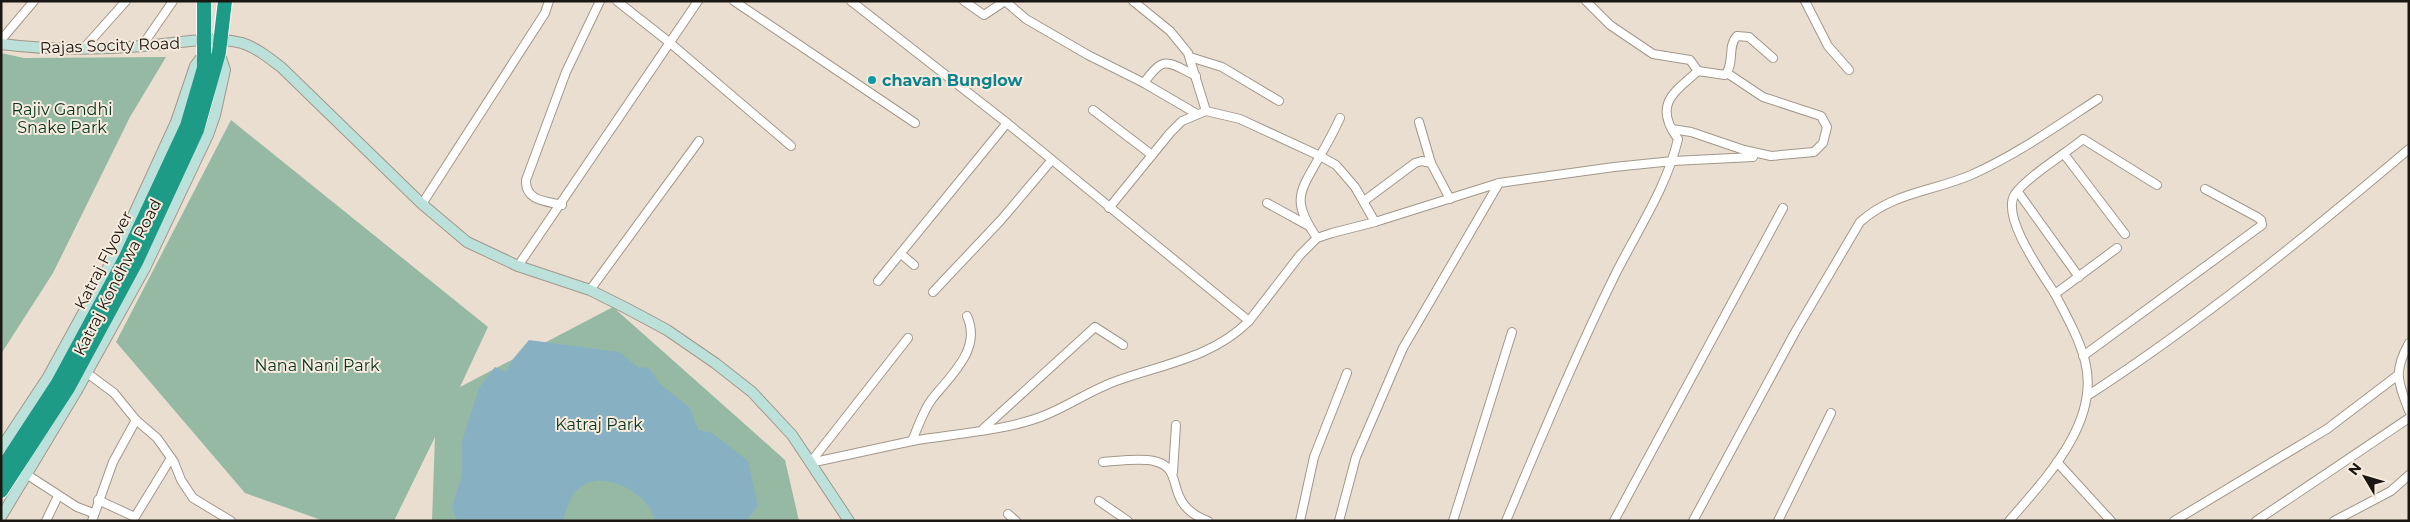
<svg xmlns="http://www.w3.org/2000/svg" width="2410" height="522" font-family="Montserrat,sans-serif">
	<rect width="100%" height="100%" fill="#e9ded0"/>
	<g fill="#96b9a4">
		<polygon points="1,53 24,58 166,57 130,117 53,273 1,354"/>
		<polygon points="231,120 488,327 460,387 613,307 785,460 799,521 432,521 435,437 394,521 324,521 245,493 116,342"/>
	</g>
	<path fill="#87b1c3" d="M529 340 619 352 639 368 648 367 660 384 690 408 698 430 712 433 748 461 758 506 746 521H655C649 493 602 467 578 489 570 496 566 511 563 521H457L452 507 462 474V441L479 388 495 367 506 372 513 359Z"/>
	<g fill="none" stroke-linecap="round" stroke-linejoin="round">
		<g stroke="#a2988a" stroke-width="10">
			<g id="street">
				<polyline points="617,1 669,42 791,146"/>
				<polyline points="734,1 915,123"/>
				<polyline points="851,1 1007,123 1249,321 1300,255 1317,238 1332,233 1375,222 1499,183 1614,167 1673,161 1753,157"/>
				<path d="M964 1 984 15 1005 1 1026 19 1088 55 1144 83C1164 54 1168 62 1196 76"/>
				<polyline points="1133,1 1170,31 1188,53 1206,111"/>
				<polyline points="1586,1 1610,25 1653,54 1690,60 1698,71"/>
				<polyline points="1805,1 1828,46 1849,70"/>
				<polyline points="1,40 34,1"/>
				<polyline points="142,46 173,1"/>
				<polyline points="84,48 126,1"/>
				<polyline points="1190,57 1222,67 1279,101"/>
				<polyline points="1144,83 1197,114"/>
				<polyline points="1093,110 1152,155"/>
				<polyline points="1419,122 1431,163"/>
				<polyline points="1672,129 1691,132 1744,150 1771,156 1814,152 1823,143 1827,127 1821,116 1763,97 1727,73"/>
				<polyline points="2064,154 2125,234"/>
				<polyline points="2018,192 2079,277"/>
				<polyline points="1364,201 1415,163 1422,161 1431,163 1450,199"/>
				<polyline points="1267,203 1309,226"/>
				<polyline points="422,204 545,13 549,1"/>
				<path d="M562 205C546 201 525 201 526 180L566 72 600 1"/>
				<polyline points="1109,208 1170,133 1182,121 1206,111 1240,119 1320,156 1336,165 1355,187 1375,222"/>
				<path d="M1317 238C1291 200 1299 193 1320 156 1327 144 1334 131 1340 118"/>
				<polyline points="901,254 914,265"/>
				<polyline points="518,266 698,1"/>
				<polyline points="878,281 1007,123"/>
				<polyline points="590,290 699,141"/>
				<polyline points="933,292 1001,220 1051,161"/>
				<path d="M2055 294C2043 275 2000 216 2015 194 2028 176 2065 154 2083 139L2157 185"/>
				<path d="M2409 343C2393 372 2398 382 2409 411"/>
				<polyline points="2083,356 2262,225 2261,220 2257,217 2205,189"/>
				<polyline points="87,373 114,393 136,420 157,438 174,462 181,480 193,498 231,521"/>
				<path d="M2087 396C2201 322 2305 237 2409 149"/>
				<polyline points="983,429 1095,327 1123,345"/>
				<path d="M912 441C952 434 1005 431 1043 416 1069 406 1092 389 1119 380 1165 364 1213 357 1249 321"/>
				<path d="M1103 462C1119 461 1139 458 1154 461 1177 466 1172 484 1181 500 1187 511 1197 517 1208 521"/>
				<polyline points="2057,462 2111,521"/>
				<path d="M810 463 912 441C918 427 923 411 932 399 951 375 982 349 967 316"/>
				<polyline points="810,463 908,338"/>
				<polyline points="1173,472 1176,425"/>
				<polyline points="26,474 77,507 93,513"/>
				<polyline points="98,500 135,517 171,458"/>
				<polyline points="1099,501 1128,521"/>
				<polyline points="1008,514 1016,521"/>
				<polyline points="46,521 58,496"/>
				<polyline points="92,521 113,462 136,420"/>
				<polyline points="1300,521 1314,457 1347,373"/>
				<polyline points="1339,521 1356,457 1403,348 1499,183"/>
				<polyline points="1453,521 1512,332"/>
				<path d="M1506 521C1541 438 1575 356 1615 275 1637 231 1667 187 1678 139 1653 105 1673 93 1698 71L1725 75C1735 64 1727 46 1737 36L1749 37 1773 58"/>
				<polyline points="1614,521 1783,208"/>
				<path d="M1693 521 1794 334 1860 222C1894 192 1931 192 1971 175 2016 155 2057 126 2098 99"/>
				<polyline points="1778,521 1831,413"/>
				<path d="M2009 521C2045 479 2101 422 2085 361 2079 338 2066 315 2055 294L2117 248"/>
				<polyline points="2174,521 2327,429 2398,375"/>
				<polyline points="2256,521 2409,418"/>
				<polyline points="2334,521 2391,491 2409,475"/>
			</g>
		</g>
		<g stroke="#a2988a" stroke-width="12">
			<g id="secondary">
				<path d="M1 44C48 50 96 50 143 46 176 44 210 35 242 43 257 48 269 58 281 67L422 204 467 242 518 266 590 290 626 308 667 330 715 363 752 392 792 435 849 521"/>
				<polyline points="1,448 48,377 116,253 176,122 195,66 205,52"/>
				<polyline points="1,517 76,392 145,268 208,135 215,115 225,70 219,52"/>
			</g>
		</g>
		<g stroke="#fff" stroke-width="16">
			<g id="highway">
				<polyline points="1,470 58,383 126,257 187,126 204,68 204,1"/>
				<polyline points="1,491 68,388 136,262 197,130 219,52 225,1"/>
			</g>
		</g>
		<use href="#street" stroke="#fff" stroke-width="8"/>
		<use href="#secondary" stroke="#bce1db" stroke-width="10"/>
		<use href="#highway" stroke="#1e9b87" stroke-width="14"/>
	</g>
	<circle fill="#0f9aa8" stroke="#f6ebdd" stroke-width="2" cx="872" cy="80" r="5"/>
	<g text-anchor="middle" stroke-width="4" stroke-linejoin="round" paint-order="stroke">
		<g font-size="16" fill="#1a1611" stroke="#f6ebdd">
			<text transform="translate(110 45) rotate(-2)" y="6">Rajas Socity Road</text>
			<text transform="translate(103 260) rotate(-63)" y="6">Katraj Flyover</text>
			<text transform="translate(117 277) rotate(-63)" y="6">Katraj Kondhwa Road</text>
		</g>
		<g font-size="16" font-weight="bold" fill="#0d838f" stroke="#f6ebdd" text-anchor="start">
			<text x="882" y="86">chavan Bunglow</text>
		</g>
		<g font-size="16" fill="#03351f" stroke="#f6ebdd">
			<text x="62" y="115">Rajiv Gandhi<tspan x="62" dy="18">Snake Park</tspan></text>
			<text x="317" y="371">Nana Nani Park</text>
			<text x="599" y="430">Katraj Park</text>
		</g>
	</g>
	<rect width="2410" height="522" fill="none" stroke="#1a1611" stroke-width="5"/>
	<g transform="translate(2365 477) rotate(308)" stroke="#f6ebdd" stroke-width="4" paint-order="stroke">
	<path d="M0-4L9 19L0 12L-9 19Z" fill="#1a1611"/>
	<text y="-8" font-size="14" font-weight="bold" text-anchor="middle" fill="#1a1611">N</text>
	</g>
</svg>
